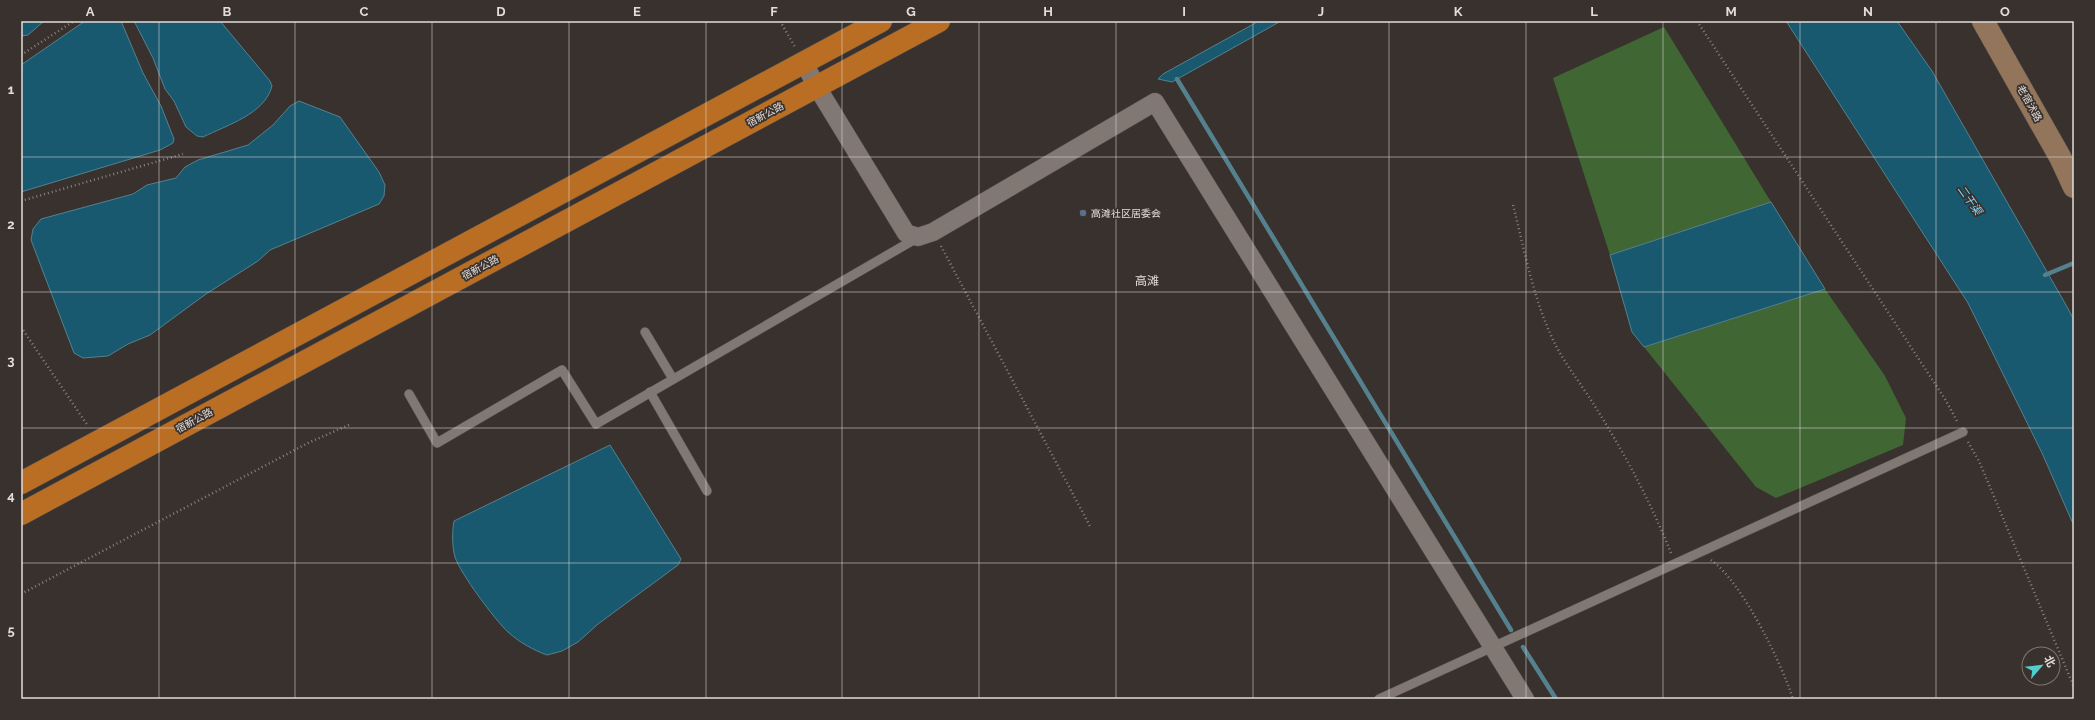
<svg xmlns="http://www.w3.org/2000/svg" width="2095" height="720" font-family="Raleway,'Noto Sans SC',sans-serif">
	<rect width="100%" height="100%" fill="#39312d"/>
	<g fill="#406634">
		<polygon points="1664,27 1771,202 1610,255 1553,78"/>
		<polygon points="1825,289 1885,376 1906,418 1903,445 1776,498 1756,487 1644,347"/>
	</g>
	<g fill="#18596f" stroke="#55818f">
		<polygon points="21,21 44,21 28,35 21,36"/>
		<polygon points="85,21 121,21 143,73 161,106 174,139 173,143 160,150 21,192 21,65"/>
		<path d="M134 21H220L270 81 272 86C265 114 227 125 203 137L197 136 186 127 174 101 165 89 153 58Z"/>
		<polygon points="1259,21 1281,21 1172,82 1158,79 1163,74"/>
		<polygon points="1786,21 1897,21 1932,71 2066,305 2074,320 2074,526 2042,453 1968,303"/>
		<polygon points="299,101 340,117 379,172 385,185 384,196 379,204 270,250 258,261 206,294 150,335 128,344 108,356 83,358 74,353 31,240 33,229 41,219 133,194 147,185 176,178 185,167 198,160 248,145 273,125 290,106"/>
		<polygon points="1771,202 1825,289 1644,347 1632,332 1610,255"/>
		<path d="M610 445 681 559 678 565 598 624 578 642 562 651 547 655C533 650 519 642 508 632 495 620 460 573 455 557 452 546 452 532 454 521Z"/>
	</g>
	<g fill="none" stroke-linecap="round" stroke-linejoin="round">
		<g stroke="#55818f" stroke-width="4.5">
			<polyline points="1177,79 1511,630"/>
			<polyline points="2045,275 2074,263"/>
			<polyline points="1523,647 1556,699"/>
		</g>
		<g stroke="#56504c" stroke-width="10">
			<g id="lane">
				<polyline points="645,332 673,379"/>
				<polyline points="650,392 707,491"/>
				<polyline points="409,394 437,443 562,370 596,424 917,238"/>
				<polyline points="1379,699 1963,432"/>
			</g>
		</g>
		<g stroke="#56504c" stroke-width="19">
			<polyline id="street" points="804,63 817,87 906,233 918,237 933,232 1155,102 1525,699"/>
		</g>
		<g stroke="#56504c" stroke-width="23">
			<polyline id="secondary" points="1983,21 2060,157 2074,187"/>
		</g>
		<g stroke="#56504c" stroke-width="23">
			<g id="highway">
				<polyline points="21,483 881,21"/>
				<polyline points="21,514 939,21"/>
			</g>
		</g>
		<g stroke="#89827f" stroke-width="2.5" stroke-dasharray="1 3" stroke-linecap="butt">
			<polyline points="780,21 795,47"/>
			<polyline points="1697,21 1945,399 1957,421"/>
			<polyline points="21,55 74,21"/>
			<polyline points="21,201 183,154"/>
			<path d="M1513 205C1524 248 1532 293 1550 333 1561 360 1581 383 1596 408 1625 454 1651 503 1671 553"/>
			<polyline points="941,246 1091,528"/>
			<polyline points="21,327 88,426"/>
			<polyline points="1968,442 1979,461 2074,687"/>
			<path d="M1711 560C1742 582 1781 662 1793 699"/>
			<polyline points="21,594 308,443 351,424"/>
		</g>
		<use href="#lane" stroke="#817873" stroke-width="9"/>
		<use href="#street" stroke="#817873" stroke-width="18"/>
		<use href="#secondary" stroke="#92755b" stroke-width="22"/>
		<use href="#highway" stroke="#b96e23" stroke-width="22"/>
	</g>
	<path fill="none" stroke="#e2ddda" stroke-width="1" stroke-opacity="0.55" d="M159 21V699M295 21V699M432 21V699M569 21V699M706 21V699M842 21V699M979 21V699M1116 21V699M1253 21V699M1389 21V699M1526 21V699M1663 21V699M1800 21V699M1936 21V699M21 157H2074M21 292H2074M21 428H2074M21 563H2074"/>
	<circle fill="#5c6f8a" stroke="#39312d" stroke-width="1.5" cx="1083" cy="213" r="4"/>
	<g text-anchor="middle" stroke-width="3.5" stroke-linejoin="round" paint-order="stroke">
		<g font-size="10" fill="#e2ddda" stroke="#39312d">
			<text transform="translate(2030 103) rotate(61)" y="4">老宿沭路</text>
			<text transform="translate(765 114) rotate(-28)" y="4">宿新公路</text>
			<text transform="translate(480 267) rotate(-28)" y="4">宿新公路</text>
			<text transform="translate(194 420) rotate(-28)" y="4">宿新公路</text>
		</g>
		<g font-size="10" fill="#e2ddda" stroke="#39312d" text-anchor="start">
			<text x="1091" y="217">高滩社区居委会</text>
		</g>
		<g font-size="11" font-style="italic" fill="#84d4f4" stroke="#39312d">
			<text transform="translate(1970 200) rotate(55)" y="4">二干渠</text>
		</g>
		<g font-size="12" fill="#e2ddda" stroke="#39312d">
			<text x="1147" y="285">高滩</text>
		</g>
	</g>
	<rect width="2095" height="720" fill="none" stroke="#39312d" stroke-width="44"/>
	<g transform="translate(2041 666) rotate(62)"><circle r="19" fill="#39312d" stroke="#7d7672"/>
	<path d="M0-3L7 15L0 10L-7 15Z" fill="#52cdcd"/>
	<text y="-6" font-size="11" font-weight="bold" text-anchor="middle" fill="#e2ddda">北</text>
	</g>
	<rect x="22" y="22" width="2051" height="676" fill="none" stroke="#e2ddda" stroke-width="1.5"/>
	<g font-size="13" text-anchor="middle" font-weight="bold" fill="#e2ddda">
		<text x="90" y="16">A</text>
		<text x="227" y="16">B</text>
		<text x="364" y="16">C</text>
		<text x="501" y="16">D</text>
		<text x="637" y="16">E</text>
		<text x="774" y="16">F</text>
		<text x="911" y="16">G</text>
		<text x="1048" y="16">H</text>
		<text x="1184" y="16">I</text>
		<text x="1321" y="16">J</text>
		<text x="1458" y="16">K</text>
		<text x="1594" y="16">L</text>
		<text x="1731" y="16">M</text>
		<text x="1868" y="16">N</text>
		<text x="2005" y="16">O</text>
		<text x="11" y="94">1</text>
		<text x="11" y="229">2</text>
		<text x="11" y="365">3</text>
		<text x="11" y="500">4</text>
		<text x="11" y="635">5</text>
	</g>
</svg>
